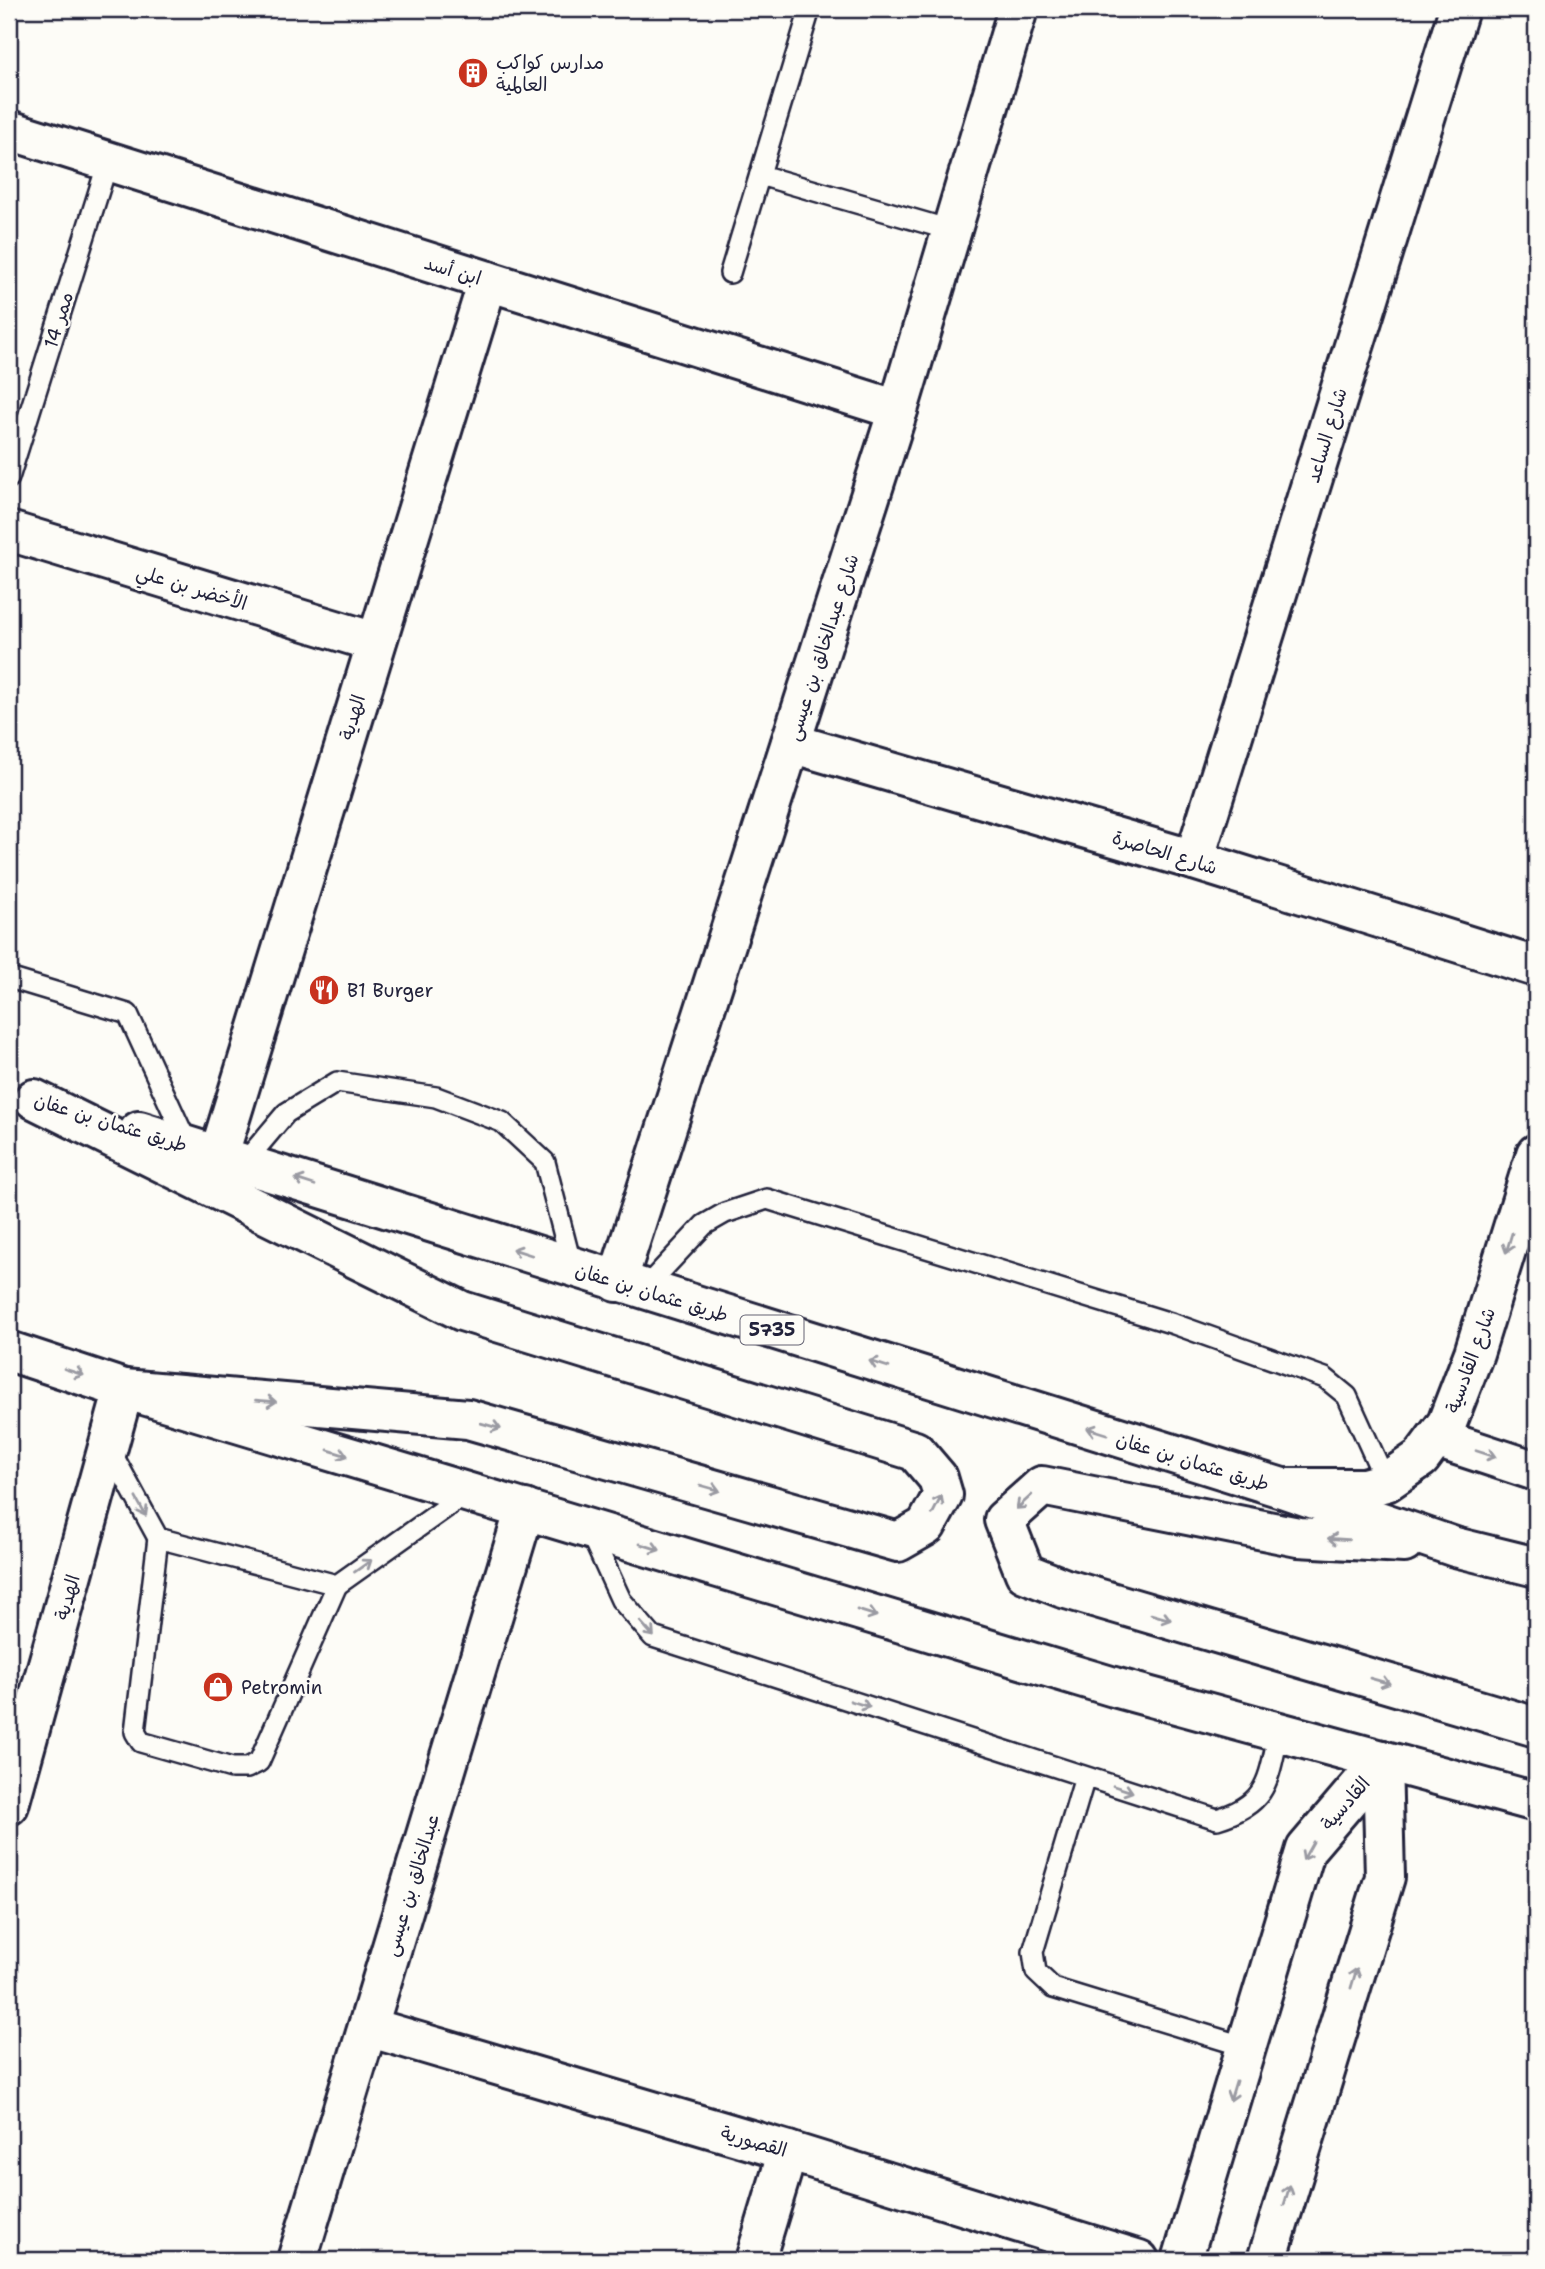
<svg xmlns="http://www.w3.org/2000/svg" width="1545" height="2269" font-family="'Shantell Sans','Playpen Sans Arabic',sans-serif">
	<rect width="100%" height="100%" fill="#fdfcf7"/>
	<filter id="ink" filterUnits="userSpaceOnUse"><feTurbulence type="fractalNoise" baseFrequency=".0143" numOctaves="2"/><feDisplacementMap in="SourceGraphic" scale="14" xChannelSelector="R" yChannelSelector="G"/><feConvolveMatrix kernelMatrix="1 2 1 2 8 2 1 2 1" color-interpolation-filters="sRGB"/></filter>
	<g filter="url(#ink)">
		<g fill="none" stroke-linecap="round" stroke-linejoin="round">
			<g stroke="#22223b" stroke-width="24">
				<g id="service">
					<polyline points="760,175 950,230"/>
					<polyline points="730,273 810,9"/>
					<polyline points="9,478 108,162"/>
					<polyline points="9,978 128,1014 188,1145"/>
					<polyline points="244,1163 286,1113 337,1082 436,1097 502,1122 545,1162 572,1267"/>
					<polyline points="644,1289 704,1225 725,1213 767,1199 1174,1324 1325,1378 1347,1396 1386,1482"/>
					<polyline points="109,1448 158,1538 337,1585 468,1492"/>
					<path d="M589 1530 621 1600 653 1637 1217 1819C1269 1804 1268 1779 1279 1732"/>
					<polyline points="158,1538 135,1732 141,1742 232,1768 247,1768 259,1762 337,1585"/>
					<polyline points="1085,1777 1033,1952 1036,1972 1053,1988 1246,2047"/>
				</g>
			</g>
			<g stroke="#22223b" stroke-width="44">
				<g id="minor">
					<polyline points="9,130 898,410"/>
					<polyline points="9,531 375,642"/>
					<polyline points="791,743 1194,860 1536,967"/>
					<polyline points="1194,860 1459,9"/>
					<polyline points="219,1154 488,281"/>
					<polyline points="617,1282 898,410 1018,9"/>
					<polyline points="9,1805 124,1389"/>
					<polyline points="368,2027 788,2151 1139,2260"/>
					<polyline points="297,2260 525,1509"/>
					<polyline points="755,2260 788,2151"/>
					<polyline points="1182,2260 1306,1849 1382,1760"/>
					<polyline points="1267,2260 1385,1877 1382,1760"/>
				</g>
			</g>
			<g stroke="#22223b" stroke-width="44">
				<g id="tertiary">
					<polyline points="1436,1438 1536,1471"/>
					<polyline points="1289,1488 1364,1488 1386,1482 1421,1458 1447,1423 1474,1353 1536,1154"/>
				</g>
			</g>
			<g stroke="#22223b" stroke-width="44">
				<g id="primary">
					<polyline points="34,1099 462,1311 915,1451 938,1478 943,1495 926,1526 898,1542 468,1419 124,1389"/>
					<polyline points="139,1131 1282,1488 1455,1547 1536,1567"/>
					<polyline points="9,1351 124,1389 1114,1687 1536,1802"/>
					<polyline points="1404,1543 1298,1537 1042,1486 1004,1520 1025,1573 1063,1588 1536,1727"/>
				</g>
			</g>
			<use href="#service" stroke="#fdfcf7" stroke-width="19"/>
			<use href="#minor" stroke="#fdfcf7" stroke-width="38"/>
			<use href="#tertiary" stroke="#fdfcf7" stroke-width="38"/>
			<use href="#primary" stroke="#fdfcf7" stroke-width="38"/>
		</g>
		<defs><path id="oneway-shaft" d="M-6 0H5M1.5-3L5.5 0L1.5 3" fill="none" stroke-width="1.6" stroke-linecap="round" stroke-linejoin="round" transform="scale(1.75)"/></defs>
		<g stroke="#9a9aa2">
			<use href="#oneway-shaft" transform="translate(305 1182) rotate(-162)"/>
			<use href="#oneway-shaft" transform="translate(1509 1243) rotate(107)"/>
			<use href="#oneway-shaft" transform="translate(522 1252) rotate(-162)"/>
			<use href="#oneway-shaft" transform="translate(879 1364) rotate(-162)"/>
			<use href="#oneway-shaft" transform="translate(74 1372) rotate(18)"/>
			<use href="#oneway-shaft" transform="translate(266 1401) rotate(5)"/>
			<use href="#oneway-shaft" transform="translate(491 1426) rotate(16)"/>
			<use href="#oneway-shaft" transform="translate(1097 1431) rotate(-163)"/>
			<use href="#oneway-shaft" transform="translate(338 1453) rotate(17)"/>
			<use href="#oneway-shaft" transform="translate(1486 1454) rotate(18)"/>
			<use href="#oneway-shaft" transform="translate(710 1488) rotate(16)"/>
			<use href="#oneway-shaft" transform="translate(1024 1502) rotate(138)"/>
			<use href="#oneway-shaft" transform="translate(937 1505) rotate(-63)"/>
			<use href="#oneway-shaft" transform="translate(141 1507) rotate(61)"/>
			<use href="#oneway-shaft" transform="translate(1338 1539) rotate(-176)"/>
			<use href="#oneway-shaft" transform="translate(650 1547) rotate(17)"/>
			<use href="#oneway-shaft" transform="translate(363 1566) rotate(-35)"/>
			<use href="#oneway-shaft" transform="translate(867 1613) rotate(17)"/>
			<use href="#oneway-shaft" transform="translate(1161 1617) rotate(16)"/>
			<use href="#oneway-shaft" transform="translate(647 1629) rotate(48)"/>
			<use href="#oneway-shaft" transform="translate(1380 1681) rotate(16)"/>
			<use href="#oneway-shaft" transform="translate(860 1704) rotate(18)"/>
			<use href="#oneway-shaft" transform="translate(1123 1789) rotate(18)"/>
			<use href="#oneway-shaft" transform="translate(1308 1851) rotate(119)"/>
			<use href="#oneway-shaft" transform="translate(1354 1978) rotate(-73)"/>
			<use href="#oneway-shaft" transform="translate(1233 2091) rotate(107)"/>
			<use href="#oneway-shaft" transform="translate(1287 2195) rotate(-73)"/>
		</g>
	</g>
	<defs>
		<g id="building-disc" transform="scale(1.575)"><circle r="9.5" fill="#c8321e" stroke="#fdfcf7"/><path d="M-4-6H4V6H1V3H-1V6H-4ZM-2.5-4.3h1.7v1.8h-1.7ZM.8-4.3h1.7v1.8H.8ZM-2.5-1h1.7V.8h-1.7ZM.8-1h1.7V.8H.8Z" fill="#fff"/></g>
		<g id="restaurant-disc" transform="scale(1.575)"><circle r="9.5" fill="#c8321e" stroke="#fdfcf7"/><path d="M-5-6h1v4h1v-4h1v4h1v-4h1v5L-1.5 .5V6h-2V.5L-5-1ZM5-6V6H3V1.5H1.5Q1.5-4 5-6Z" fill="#fff"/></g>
		<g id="shop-disc" transform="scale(1.575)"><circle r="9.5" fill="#c8321e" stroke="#fdfcf7"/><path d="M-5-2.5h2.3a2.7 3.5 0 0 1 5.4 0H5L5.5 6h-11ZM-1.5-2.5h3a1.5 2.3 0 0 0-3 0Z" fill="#fff"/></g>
	</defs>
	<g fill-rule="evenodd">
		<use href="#building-disc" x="473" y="73"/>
		<use href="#restaurant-disc" x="324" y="990"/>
		<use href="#shop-disc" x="218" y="1687"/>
	</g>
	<g text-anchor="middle" stroke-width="5" stroke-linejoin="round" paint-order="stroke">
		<rect fill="#fdfcf7" stroke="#646373" stroke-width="2" x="740.5" y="1315.5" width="63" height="29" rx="5"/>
		<g font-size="18" font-weight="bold" fill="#22223b">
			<text x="772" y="1336">5735</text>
		</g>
		<g font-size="19" fill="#22223b" stroke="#fdfcf7" text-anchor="start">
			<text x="496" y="69">مدارس كواكب<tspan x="496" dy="22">العالمية</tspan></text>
			<text x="347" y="997">B1 Burger</text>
			<text x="241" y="1694">Petromin</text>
		</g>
		<g font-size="19" fill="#22223b" stroke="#fdfcf7">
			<text transform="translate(453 270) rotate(17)" y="7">ابن أسد</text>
			<text transform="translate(58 320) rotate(-73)" y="7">ممر 14</text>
			<text transform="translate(1326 435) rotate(-73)" y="7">شارع الساعد</text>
			<text transform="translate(192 587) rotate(17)" y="7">الأخضر بن علي</text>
			<text transform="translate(822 647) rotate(-72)" y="7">شارع عبدالخالق بن عيسى</text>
			<text transform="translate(352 717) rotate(-73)" y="7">الهدية</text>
			<text transform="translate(1165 852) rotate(17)" y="7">شارع الحاصرة</text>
			<text transform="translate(111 1122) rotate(17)" y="7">طريق عثمان بن عفان</text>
			<text transform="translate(652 1292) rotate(17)" y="7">طريق عثمان بن عفان</text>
			<text transform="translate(1470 1360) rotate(-70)" y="7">شارع القادسية</text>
			<text transform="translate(1193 1461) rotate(17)" y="7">طريق عثمان بن عفان</text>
			<text transform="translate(67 1597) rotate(-74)" y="7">الهدية</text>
			<text transform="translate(1345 1803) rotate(-49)" y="7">القادسية</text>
			<text transform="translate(411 1885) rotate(-73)" y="7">عبدالخالق بن عيسى</text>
			<text transform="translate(754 2141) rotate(16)" y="7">القصورية</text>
		</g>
	</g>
	<rect width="1545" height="2269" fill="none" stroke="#fdfcf7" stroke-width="35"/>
	<rect x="18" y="18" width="1510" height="2234" fill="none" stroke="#22223b" stroke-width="2.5" filter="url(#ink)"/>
</svg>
